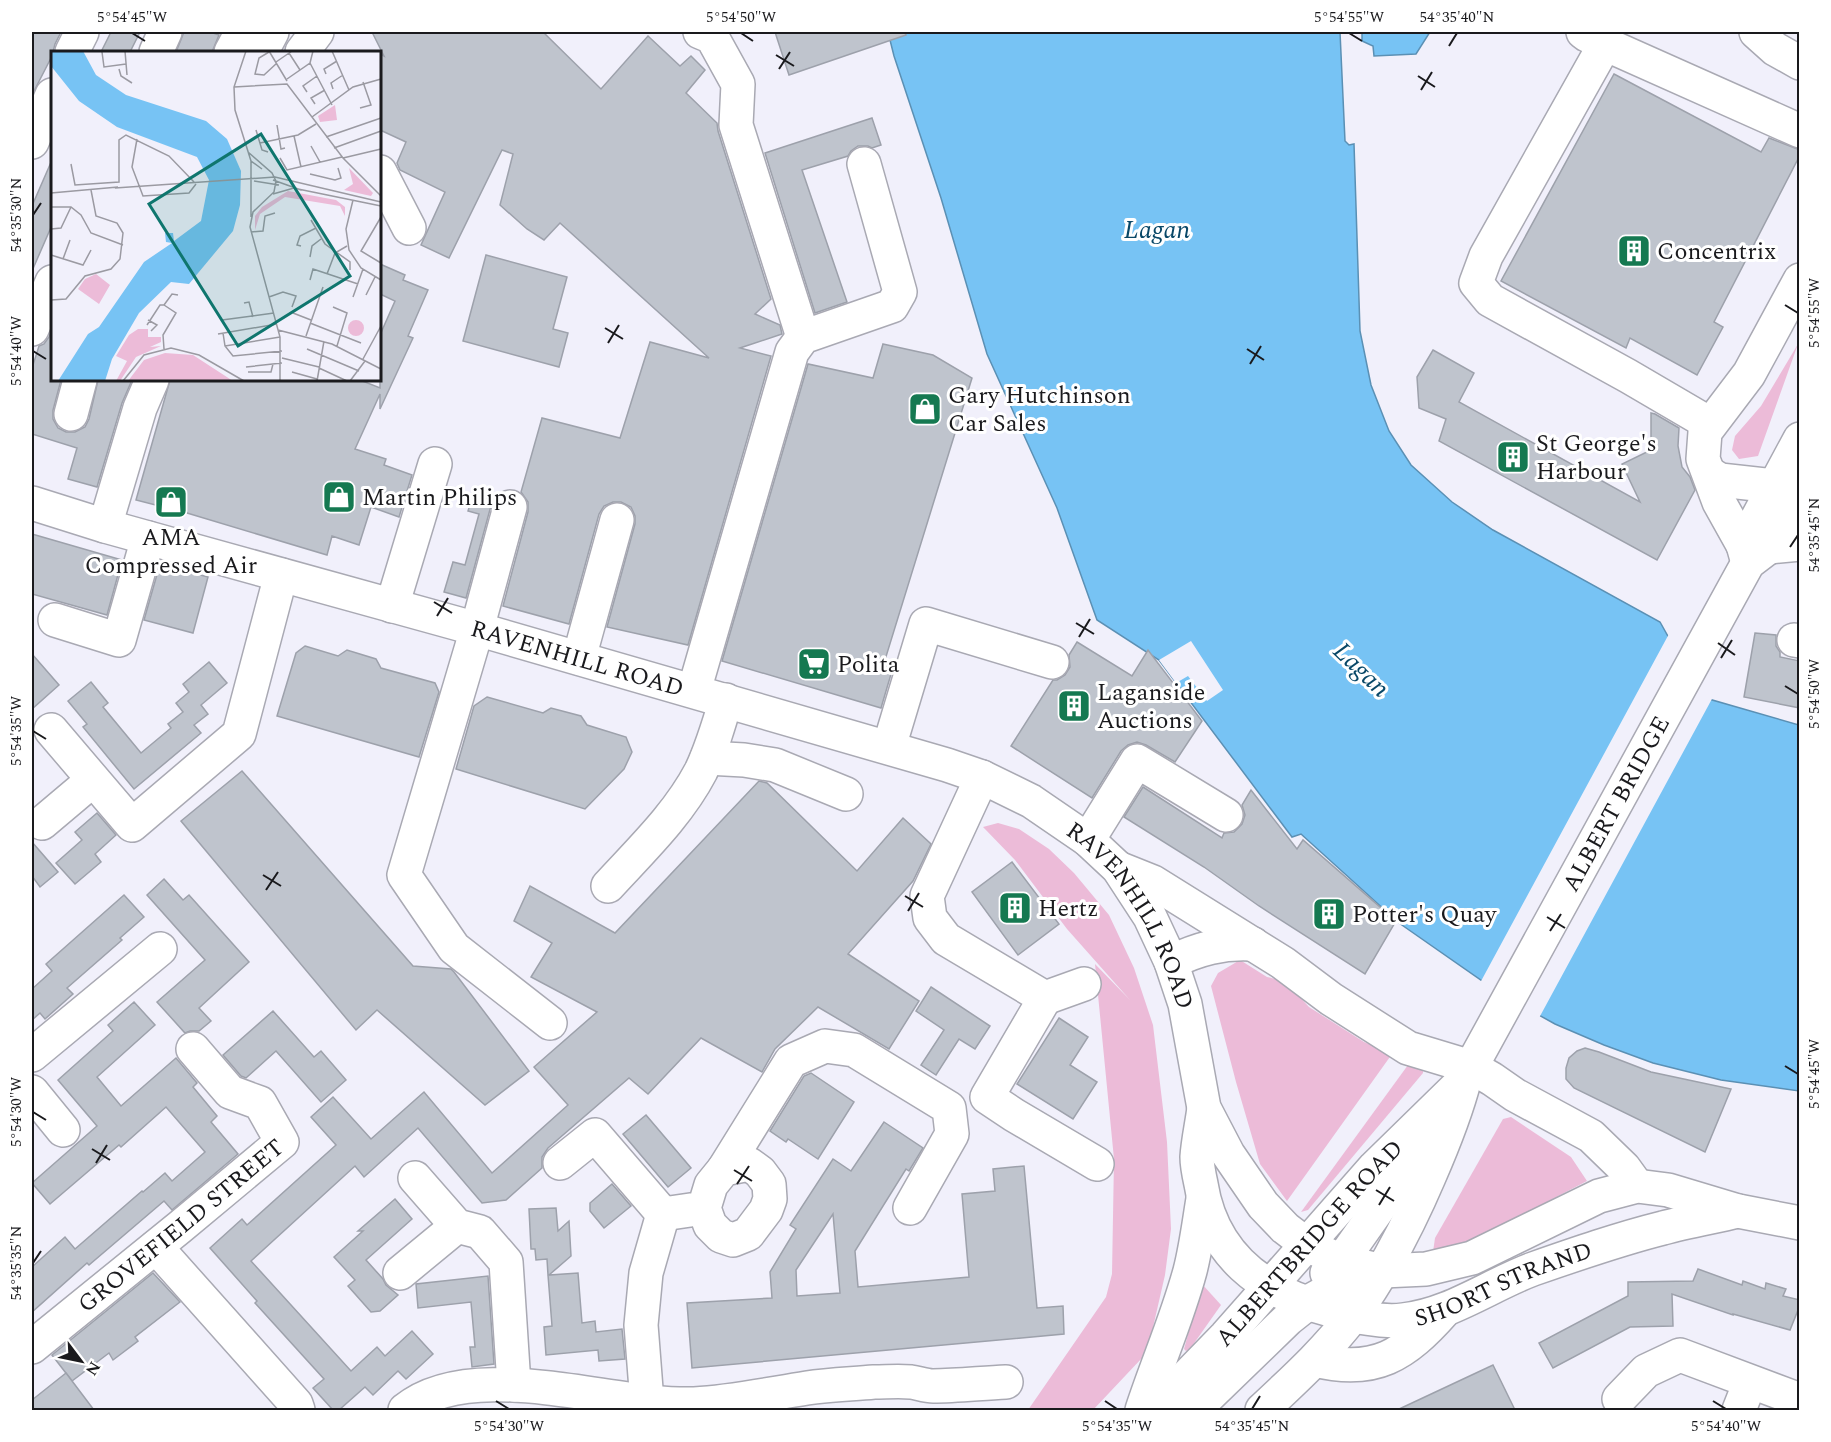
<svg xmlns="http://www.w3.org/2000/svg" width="1831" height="1442" font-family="Spectral,serif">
	<rect width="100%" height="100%" fill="#f1f0fb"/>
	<g fill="#ecbbd8">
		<polygon points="1798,344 1758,456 1739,459 1732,450 1735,436 1761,406"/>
		<polygon points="998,823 1019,829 1049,849 1074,873 1109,915 1134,968 1153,1025 1167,1142 1171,1229 1165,1275 1151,1336 1142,1358 1093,1410 1028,1410 1106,1297 1112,1274 1114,1159 1095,964 1130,1000 1067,929 1015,860 983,827"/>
		<polygon points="1240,960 1267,977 1285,981 1309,1007 1364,1042 1392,1054 1287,1201 1260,1164 1236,1082 1211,986 1218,973"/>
		<polygon points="1408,1065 1423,1069 1423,1073 1308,1210 1301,1212"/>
		<polygon points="1511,1117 1571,1157 1587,1181 1472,1241 1433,1252 1435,1238 1503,1119"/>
		<polygon points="1202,1284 1221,1305 1190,1349 1186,1351 1184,1349"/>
	</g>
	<g fill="#77c3f4" stroke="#5b90b4" stroke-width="1.5">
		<polygon points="888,32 1340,32 1345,141 1349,145 1354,144 1360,331 1371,385 1389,431 1411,465 1452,502 1493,530 1660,622 1702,697 1799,725 1799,1091 1721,1080 1653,1063 1604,1045 1555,1024 1501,994 1399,923 1301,834 1292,837 1159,660 1097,620 1057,508 987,354 941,198 894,56"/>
		<polygon points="1362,32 1430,32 1416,54 1374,56 1373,46 1362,41"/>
	</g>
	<g fill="#f1f0fb">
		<polygon points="1670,632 1704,695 1713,697 1539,1018 1500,997 1480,983"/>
		<polygon points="1191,641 1223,690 1207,701 1188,676 1176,683 1159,660"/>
	</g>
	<g fill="#bfc4cd" stroke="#9da1ab" stroke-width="1.5" fill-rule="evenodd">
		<polygon points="32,32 61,32 55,44 52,56 32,95"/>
		<polygon points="111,32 140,32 130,52 101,52"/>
		<polygon points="184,32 210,32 219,35 212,52 176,52"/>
		<polygon points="372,32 543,32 601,89 648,36 680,66 691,56 705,70 686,93 717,123 718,131 771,299 755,314 780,325 782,334 740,348 771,356 688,645 607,627 635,524 635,516 631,507 621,502 613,502 604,506 599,514 569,624 503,606 528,512 528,502 521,492 542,418 620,438 650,342 709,358 560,223 544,240 527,229 500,205 513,154 502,150 449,258 421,245 445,192 400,170 397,163 406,142 380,130 380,54 384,56"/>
		<polygon points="775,32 905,32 906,35 789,75"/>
		<polygon points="1614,74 1761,152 1769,138 1800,150 1800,155 1714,322 1723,327 1697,375 1630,338 1626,348 1501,281"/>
		<polygon points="872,118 881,145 872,148 868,146 858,146 851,151 848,156 802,170 847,302 815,313 765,153"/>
		<polygon points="52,160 52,225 32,271 32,206"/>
		<polygon points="486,255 567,277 553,329 568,333 559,367 463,341"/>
		<polygon points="380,264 405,275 403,280 428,290 408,336 413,338 380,409 380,394 355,449 386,459 384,465 412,475 399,517 371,507 359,545 332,536 327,555 187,513 136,500 170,380 360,380 380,388 380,335 395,301 380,294"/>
		<polygon points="52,329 52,380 61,380 53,410 53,419 58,428 66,432 75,432 85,427 89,419 98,380 132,380 122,403 97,487 68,479 77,448 32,434 32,368 39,346 44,344 49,337"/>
		<polygon points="883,344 933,355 972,378 884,663 894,664 881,708 722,661 808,364 873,378"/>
		<polygon points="1433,350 1474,373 1459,402 1640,502 1622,464 1651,450 1651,413 1655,414 1679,428 1678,446 1682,467 1690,477 1695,490 1657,560 1439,441 1446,419 1419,408 1417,377"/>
		<polygon points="475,488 496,495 492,502 466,598 444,592 453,562 465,565 479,514 468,511"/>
		<polygon points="32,534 122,560 107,615 32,594"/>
		<polygon points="160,564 208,577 193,633 144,620"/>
		<polygon points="1755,633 1776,635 1776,646 1780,652 1780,657 1800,661 1800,708 1744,697"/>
		<polygon points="1077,642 1132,676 1148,650 1202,721 1175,762 1146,745 1137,742 1128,745 1121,751 1092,798 1011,746 1053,680 1057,680 1065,675 1070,667 1069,655"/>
		<polygon points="305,646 338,656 347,650 376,659 381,668 435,683 439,692 419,757 277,716 296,653"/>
		<polygon points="32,654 59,685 32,709"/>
		<polygon points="209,662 227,683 201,705 208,714 194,725 201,733 134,789 83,727 87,724 68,701 91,682 108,703 103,707 141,753 171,728 168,724 183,712 176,703 189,692 183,684"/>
		<polygon points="487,697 543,713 551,708 581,716 587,725 626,737 632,752 624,769 585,809 456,769 474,706"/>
		<polygon points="242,771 413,966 451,969 454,972 529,1071 485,1105 377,1010 356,1030 181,821"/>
		<polygon points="759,781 767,783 857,871 903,818 931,844 913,881 848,954 919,1001 889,1049 818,1007 775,1049 762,1072 701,1038 648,1094 629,1078 548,1148 542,1157 542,1168 506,1200 482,1203 418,1128 364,1177 355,1166 251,1261 351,1371 377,1347 385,1356 412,1331 433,1354 406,1379 398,1371 373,1395 365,1387 339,1410 333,1410 313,1388 324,1379 255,1303 257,1301 210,1248 242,1219 247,1225 336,1145 311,1117 333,1097 371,1139 424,1092 492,1173 568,1105 534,1067 597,1012 531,977 552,943 514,921 530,886 615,933"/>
		<polygon points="1143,787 1222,838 1224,833 1234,832 1242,824 1245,815 1242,805 1251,790 1297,849 1303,840 1396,921 1365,974 1259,906 1204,867 1124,817"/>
		<polygon points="97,813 116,835 95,854 101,862 75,884 56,863 82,840 75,832"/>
		<polygon points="32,842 58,872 40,887 32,876"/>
		<polygon points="1012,862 1059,924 1018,955 972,892"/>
		<polygon points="164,879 183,900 189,895 249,962 199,1008 211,1021 199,1031 190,1031 185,1033 157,1002 205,960 147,895"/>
		<polygon points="124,895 144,917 120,938 122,940 67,988 73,994 45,1019 40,1013 32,1020 32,989 52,971 46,964"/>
		<polygon points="931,987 990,1026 975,1049 959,1039 936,1075 921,1065 944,1030 916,1011"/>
		<polygon points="134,1002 155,1025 97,1077 121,1106 176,1058 197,1083 193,1087 217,1116 211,1122 238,1154 172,1210 164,1201 89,1265 87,1263 32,1312 32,1267 65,1237 75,1249 142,1191 143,1192 165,1173 172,1181 205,1152 166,1107 121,1147 119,1145 50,1204 32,1183 97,1126 58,1080 113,1031 108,1025"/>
		<polygon points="273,1011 314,1057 321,1051 346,1080 321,1102 276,1051 246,1078 241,1076 223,1055"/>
		<polygon points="1059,1018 1088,1037 1070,1065 1097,1082 1073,1119 1017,1084"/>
		<polygon points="1585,1048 1599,1052 1651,1072 1731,1089 1705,1152 1574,1088 1566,1079 1566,1068 1569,1058 1577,1051"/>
		<polygon points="811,1073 854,1102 818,1159 788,1139 786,1142 770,1131 804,1076"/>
		<polygon points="646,1115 691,1168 668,1187 623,1134"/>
		<path d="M884 1122 923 1148 909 1171 906 1169 855 1251 858 1287 969 1277 962 1194 995 1191 993 1169 1024 1166 1037 1308 1063 1306 1064 1334 692 1368 687 1303 772 1298 770 1272 796 1229 790 1225 833 1159 851 1171ZM833 1214 840 1293 797 1296 796 1270Z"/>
		<polygon points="612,1184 631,1206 604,1228 590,1211 590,1203"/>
		<polygon points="395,1199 412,1219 366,1260 383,1279 386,1285 398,1295 380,1311 371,1312 348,1286 355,1280 334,1257 363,1231 358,1231"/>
		<polygon points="556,1208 558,1231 569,1221 571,1256 549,1275 578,1273 582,1323 595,1321 596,1332 622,1329 625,1359 599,1361 598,1350 546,1355 544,1327 552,1326 548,1275 547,1259 536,1260 535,1249 531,1249 529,1209"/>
		<polygon points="1698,1269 1742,1285 1743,1281 1765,1289 1766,1283 1786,1289 1783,1296 1800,1300 1800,1305 1790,1330 1733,1314 1733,1315 1672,1294 1673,1326 1630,1327 1553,1368 1539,1343 1628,1296 1628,1282 1693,1281"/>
		<polygon points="153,1273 180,1302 135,1337 138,1341 113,1360 109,1353 72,1381 52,1355"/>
		<polygon points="488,1276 494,1364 472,1367 470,1347 475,1347 471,1302 418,1308 416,1284"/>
		<polygon points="1493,1365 1515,1410 1397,1410 1476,1373"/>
		<polygon points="66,1373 94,1410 32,1410 32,1400"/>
	</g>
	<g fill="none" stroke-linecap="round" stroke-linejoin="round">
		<g stroke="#a9a9b3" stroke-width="36">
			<g id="minor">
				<polyline points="700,32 712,37 738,84 736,125 803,337"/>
				<polyline points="1583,32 1587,35 1605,44 1800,131"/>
				<polyline points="1756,32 1775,49 1800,63"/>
				<polyline points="1605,44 1486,256 1476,283 1490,300 1628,376 1710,424"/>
				<polyline points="72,52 82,32"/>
				<polyline points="156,52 165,32"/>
				<polyline points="231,52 238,39 262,51 272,32"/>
				<polyline points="302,52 317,32"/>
				<polyline points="32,142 52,95"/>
				<polyline points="380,172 409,228"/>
				<polyline points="32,329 52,282"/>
				<polyline points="71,414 80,380"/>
				<polyline points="1710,474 1720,480 1774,486"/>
				<polyline points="510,507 477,629 404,875 454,948 550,1023"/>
				<polyline points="105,526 140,408 152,380"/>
				<polyline points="1743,545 1719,502 1703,459 1705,432 1749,374 1800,280"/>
				<polyline points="1769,547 1800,544"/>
				<polyline points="392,606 435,464"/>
				<polyline points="55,620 119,640 148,538"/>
				<polyline points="1794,640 1800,641"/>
				<polyline points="579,658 617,520"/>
				<polyline points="694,691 792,352 803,337 892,306 900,292 864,164"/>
				<polyline points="51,730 132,825 239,734 281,575"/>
				<polyline points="889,747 926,624 1052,662"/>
				<polyline points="707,758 744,760 775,765 846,794"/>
				<polyline points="982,777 927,896 930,918 946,939 1045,998 987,1097 1014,1115 1097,1164"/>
				<polyline points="42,823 93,780"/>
				<polyline points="1088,840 1137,761 1226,815"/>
				<path d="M608 886C641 850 678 815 701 771 712 748 719 724 726 700"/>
				<polyline points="1045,998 1084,984"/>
				<polyline points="32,1055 160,949"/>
				<polyline points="32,1092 63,1130"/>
				<polyline points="560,1163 595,1135 663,1214"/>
				<polyline points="724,1169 791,1061 825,1046 854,1050 949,1108 952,1134 910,1208"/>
				<polyline points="415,1178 457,1226 480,1232 506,1262 514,1385"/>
				<polyline points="663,1214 704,1208 711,1185 724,1169 749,1164 760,1172 769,1184 770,1199 766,1210 748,1234 733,1240 721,1236 710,1225 704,1208"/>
				<polyline points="156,1247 296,1404 298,1410"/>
				<polyline points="400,1273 457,1226"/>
				<path id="s1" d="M32 1347 180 1227 282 1142 260 1103 230 1092 193 1049"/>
				<polyline points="1619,1399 1646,1371 1680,1355 1800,1400"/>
				<polyline points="647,1402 641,1325 646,1273 663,1214"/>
				<path d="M405 1410C472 1355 613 1407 694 1404 732 1402 769 1394 807 1388 829 1385 852 1384 874 1382 886 1382 899 1381 911 1382 918 1383 926 1386 933 1386 957 1386 982 1383 1006 1382"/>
				<polyline points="1739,1410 1750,1382"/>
			</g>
		</g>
		<g stroke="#a9a9b3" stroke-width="36">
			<g id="major">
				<path id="s2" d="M32 503 105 526 477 629 947 765 982 777 1031 801 1088 840 1118 868 1150 917 1171 962 1185 1004 1204 1108 1228 1154 1263 1205 1285 1228 1306 1244 1340 1261 1383 1271"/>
				<polyline points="1748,563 1743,545 1800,439"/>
				<polyline points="1118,868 1153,882 1283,963 1331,999 1408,1048 1471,1067 1492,1079 1515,1095 1591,1136 1624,1168 1637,1186"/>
				<path d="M1171 962C1198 949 1223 942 1253 944"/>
				<path id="s3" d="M1204 1108C1202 1124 1198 1141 1197 1157 1197 1166 1199 1175 1201 1184 1212 1254 1261 1292 1327 1309 1351 1315 1378 1323 1403 1320 1450 1315 1490 1285 1533 1269 1576 1254 1619 1239 1663 1228 1688 1221 1713 1217 1738 1211"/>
				<polyline points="1327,1273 1340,1261 1350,1249 1407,1168 1443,1138"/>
				<path d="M1315 1360C1375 1375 1405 1355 1444 1311"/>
				<path d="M1142 1410C1157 1364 1177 1319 1190 1271 1196 1248 1199 1223 1203 1199"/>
				<path id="s4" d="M1154 1410 1226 1336 1375 1167 1464 1080"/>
				<polyline points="1194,1410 1288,1319 1312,1300 1346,1281 1383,1271 1426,1269 1472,1258 1599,1196 1637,1186 1668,1190 1738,1211 1800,1223"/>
				<path id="s5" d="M1262 1410C1294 1380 1327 1350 1354 1314 1385 1271 1408 1226 1429 1177 1443 1145 1456 1113 1465 1078L1743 572 1748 563 1769 547 1800 494"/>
			</g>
		</g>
		<use href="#minor" stroke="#fff" stroke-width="33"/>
		<use href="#major" stroke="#fff" stroke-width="33"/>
	</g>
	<path fill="none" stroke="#1a1a1d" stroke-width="2" d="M132 33 145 41M741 33 753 41M1349 33 1362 41M1449 46 1457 33M776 55 794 66M779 69 790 52M1418 76 1435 87M1421 90 1432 72M33 215 41 203M1785 305 1798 313M605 328 623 339M608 343 619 325M1247 349 1264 360M33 351 46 359M1250 364 1261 346M1790 547 1798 535M434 602 452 613M437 616 448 598M1076 623 1094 634M1079 637 1090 619M1718 643 1735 655M1721 658 1732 640M1785 686 1798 694M33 731 46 739M263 875 281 886M266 890 278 872M905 896 923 907M908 911 919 893M1547 917 1565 928M1550 931 1561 914M1785 1066 1798 1074M33 1112 46 1120M92 1149 110 1160M96 1163 107 1145M734 1170 752 1181M737 1184 749 1166M1376 1190 1394 1201M1379 1205 1390 1187M33 1263 41 1251M496 1401 509 1409M1105 1401 1117 1409M1713 1401 1726 1409M1252 1409 1260 1396"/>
	<defs>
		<g id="building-square" transform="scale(1.725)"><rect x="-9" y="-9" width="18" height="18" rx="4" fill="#157951" stroke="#fff"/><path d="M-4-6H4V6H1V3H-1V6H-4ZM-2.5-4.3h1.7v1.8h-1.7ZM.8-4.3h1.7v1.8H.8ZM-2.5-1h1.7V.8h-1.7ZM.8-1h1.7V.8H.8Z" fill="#fff"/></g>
		<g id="shop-square" transform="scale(1.725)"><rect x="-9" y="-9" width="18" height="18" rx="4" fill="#157951" stroke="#fff"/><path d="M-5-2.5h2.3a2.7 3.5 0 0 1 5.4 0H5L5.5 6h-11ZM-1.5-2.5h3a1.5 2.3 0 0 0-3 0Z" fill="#fff"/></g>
		<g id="supermarket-square" transform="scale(1.725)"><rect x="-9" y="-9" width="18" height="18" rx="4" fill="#157951" stroke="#fff"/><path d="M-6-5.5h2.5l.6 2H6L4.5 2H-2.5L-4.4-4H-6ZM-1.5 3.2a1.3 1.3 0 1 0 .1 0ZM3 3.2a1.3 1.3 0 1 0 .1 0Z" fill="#fff"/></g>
	</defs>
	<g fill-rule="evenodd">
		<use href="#building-square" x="1634" y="251"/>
		<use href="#shop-square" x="925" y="409"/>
		<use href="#building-square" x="1513" y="457"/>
		<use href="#shop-square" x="339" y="497"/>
		<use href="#shop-square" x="171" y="502"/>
		<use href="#supermarket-square" x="814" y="664"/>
		<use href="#building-square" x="1074" y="706"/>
		<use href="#building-square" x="1015" y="908"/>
		<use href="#building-square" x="1329" y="914"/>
	</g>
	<g text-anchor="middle" stroke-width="6" stroke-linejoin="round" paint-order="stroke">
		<g font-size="24" fill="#1a1a1d" stroke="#fff" text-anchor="start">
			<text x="1657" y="259">Concentrix</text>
			<text x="948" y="403">Gary Hutchinson<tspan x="948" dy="28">Car Sales</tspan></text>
			<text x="1536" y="451">St George's<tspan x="1536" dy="28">Harbour</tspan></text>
			<text x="362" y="505">Martin Philips</text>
			<text x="171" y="545" text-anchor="middle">AMA<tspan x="171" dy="28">Compressed Air</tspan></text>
			<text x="837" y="672">Polita</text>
			<text x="1097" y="700">Laganside<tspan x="1097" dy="28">Auctions</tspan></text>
			<text x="1038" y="916">Hertz</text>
			<text x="1352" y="922">Potter's Quay</text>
		</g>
		<g font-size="24" fill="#1a1a1d" stroke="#fff">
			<text dy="8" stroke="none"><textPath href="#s2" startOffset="567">RAVENHILL ROAD</textPath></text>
			<text dy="8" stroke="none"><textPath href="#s5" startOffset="708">ALBERT BRIDGE</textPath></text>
			<text dy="8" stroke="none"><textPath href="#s2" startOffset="1200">RAVENHILL ROAD</textPath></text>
			<text dy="8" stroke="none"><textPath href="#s1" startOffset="192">GROVEFIELD STREET</textPath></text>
			<text dy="8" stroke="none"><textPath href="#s4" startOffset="228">ALBERTBRIDGE ROAD</textPath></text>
			<text dy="8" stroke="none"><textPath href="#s3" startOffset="450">SHORT STRAND</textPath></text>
		</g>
		<g font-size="26" font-style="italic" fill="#094868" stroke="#fff">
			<text x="1157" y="238">Lagan</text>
			<text transform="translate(1362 669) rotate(44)" y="9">Lagan</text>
		</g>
	</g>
	<g transform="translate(51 51)">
		<rect width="330" height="330" fill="#f1f0fb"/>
		<path d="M284 54 286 69 269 71 267 65ZM298 117 322 142 320 145 293 139 302 133ZM237 140 285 149 294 156V165L289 155 234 146 209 163 204 179V165L211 156ZM45 223 59 234 48 253 27 238 34 228ZM297 277a8 8 0 1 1 16 0a8 8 0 1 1-16 0ZM87 278H97V286H110V291L99 296 110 295 85 306 69 330H65L76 310 65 305 78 284ZM114 302 142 304 182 330H77L93 309Z" fill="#ecbbd8"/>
		<path d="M0 0H32L45 24 75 44 155 70 176 88 190 120 189 154 182 180 138 233 120 231 88 262 61 308 54 330H7L37 283 48 276 93 211 121 192 115 191 114 182H122L123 190 150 170 158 129 146 106 66 76 28 50 0 15Z" fill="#77c3f4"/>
		<path fill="none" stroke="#9b9aa2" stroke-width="1.5" d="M74 0 76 24M195 0 183 36 184 59 200 110 211 118M218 0 236 30M281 0 298 39M51 1 53 16 75 13M218 1 208 7 204 23 213 24 226 12M238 2 249 19M225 11 241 0M259 12 281 54M68 18 70 25 81 32M275 23 273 18 286 10M236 28 259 12 262 0M183 36 236 33 292 107 330 145M282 38 280 32 292 24M256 41 252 35 266 25M264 53 260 47 274 39M309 57 320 54 312 31M261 66 302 36 330 28M226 74 230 98 234 97M205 79 211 99 217 101M243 85 250 116M275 86 330 67M86 88 81 116 92 145 138 142 145 133M209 92 247 84 265 73M260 95 269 111M283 97 330 80M197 101 221 122 225 130 223 141 202 161 199 176 229 286V330M229 107 236 119 291 106M292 107 330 98M200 110V166M20 113 24 134 68 131V89L75 84 118 105 143 131M259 123 284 129 290 127 287 117M222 129 250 139M203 130 228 134M64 137 224 126 330 151M247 138 330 155M0 142 67 136M222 143 243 137M302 149 295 178 298 199 310 217 330 229M0 156H20L30 164 40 182 72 194M330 166 310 200 330 212M260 169 274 193 299 211V219M0 178 10 177 20 156M200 181 212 180 214 165 224 162M250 195 246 194 249 185 265 177M0 204 32 214 40 199M259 206 261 195 270 188M12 208 19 189M276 223 284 202 296 195M259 229 262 218 307 233M315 244 324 226M218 246 232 241 245 245 241 256M302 246 312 218M0 249 15 248 34 225 60 218 69 208 72 182 66 172 45 165 40 139M193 252 198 251 202 266M113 254 125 262 112 284 113 298M113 254 121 243 127 244M282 256 296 262 286 295M242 262 260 269M97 269 106 274 100 280M171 269 223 262M259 272 310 292M96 274 109 254H113M227 279 281 293 330 318M172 282 174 295 182 305 231 300M167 283 226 273M255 285 272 236M174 295 229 286M256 298 308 320M231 307 268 316M312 308 330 275M195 316 231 312M268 317 296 330M197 321H220L222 313M241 321 266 328M72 330 93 304 120 297 148 304 193 330M266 330 273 290M299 330 314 310"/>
		<path fill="#0f766e" fill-opacity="0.15" stroke="#0f766e" stroke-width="3" d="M210 83 299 225 187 295 98 153Z"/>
		<rect width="330" height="330" fill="none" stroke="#1a1a1d" stroke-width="3"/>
	</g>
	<rect width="1831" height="1442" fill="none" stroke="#ffffff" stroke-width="66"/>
	<g transform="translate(81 1361) rotate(122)" stroke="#ffffff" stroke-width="4.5" paint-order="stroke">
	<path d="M0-4.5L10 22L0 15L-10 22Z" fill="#1a1a1d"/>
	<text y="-9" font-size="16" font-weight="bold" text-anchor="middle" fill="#1a1a1d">N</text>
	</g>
	<rect x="33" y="33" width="1765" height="1376" fill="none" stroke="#1a1a1d" stroke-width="2"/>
	<g font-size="15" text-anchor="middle" fill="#1a1a1d">
		<text x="132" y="22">5°54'45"W</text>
		<text x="741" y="22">5°54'50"W</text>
		<text x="1349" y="22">5°54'55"W</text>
		<text x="1457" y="22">54°35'40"N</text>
		<text transform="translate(16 215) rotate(-90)" y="5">54°35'30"N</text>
		<text transform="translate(1814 313) rotate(-90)" y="5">5°54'55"W</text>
		<text transform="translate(16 351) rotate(-90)" y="5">5°54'40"W</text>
		<text transform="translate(1814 535) rotate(-90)" y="5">54°35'45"N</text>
		<text transform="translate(1814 694) rotate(-90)" y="5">5°54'50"W</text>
		<text transform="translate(16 731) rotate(-90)" y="5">5°54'35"W</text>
		<text transform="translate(1814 1074) rotate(-90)" y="5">5°54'45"W</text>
		<text transform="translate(16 1112) rotate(-90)" y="5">5°54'30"W</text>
		<text transform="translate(16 1263) rotate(-90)" y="5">54°35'35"N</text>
		<text x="509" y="1431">5°54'30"W</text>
		<text x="1117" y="1431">5°54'35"W</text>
		<text x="1252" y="1431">54°35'45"N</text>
		<text x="1726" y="1431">5°54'40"W</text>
	</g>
</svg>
